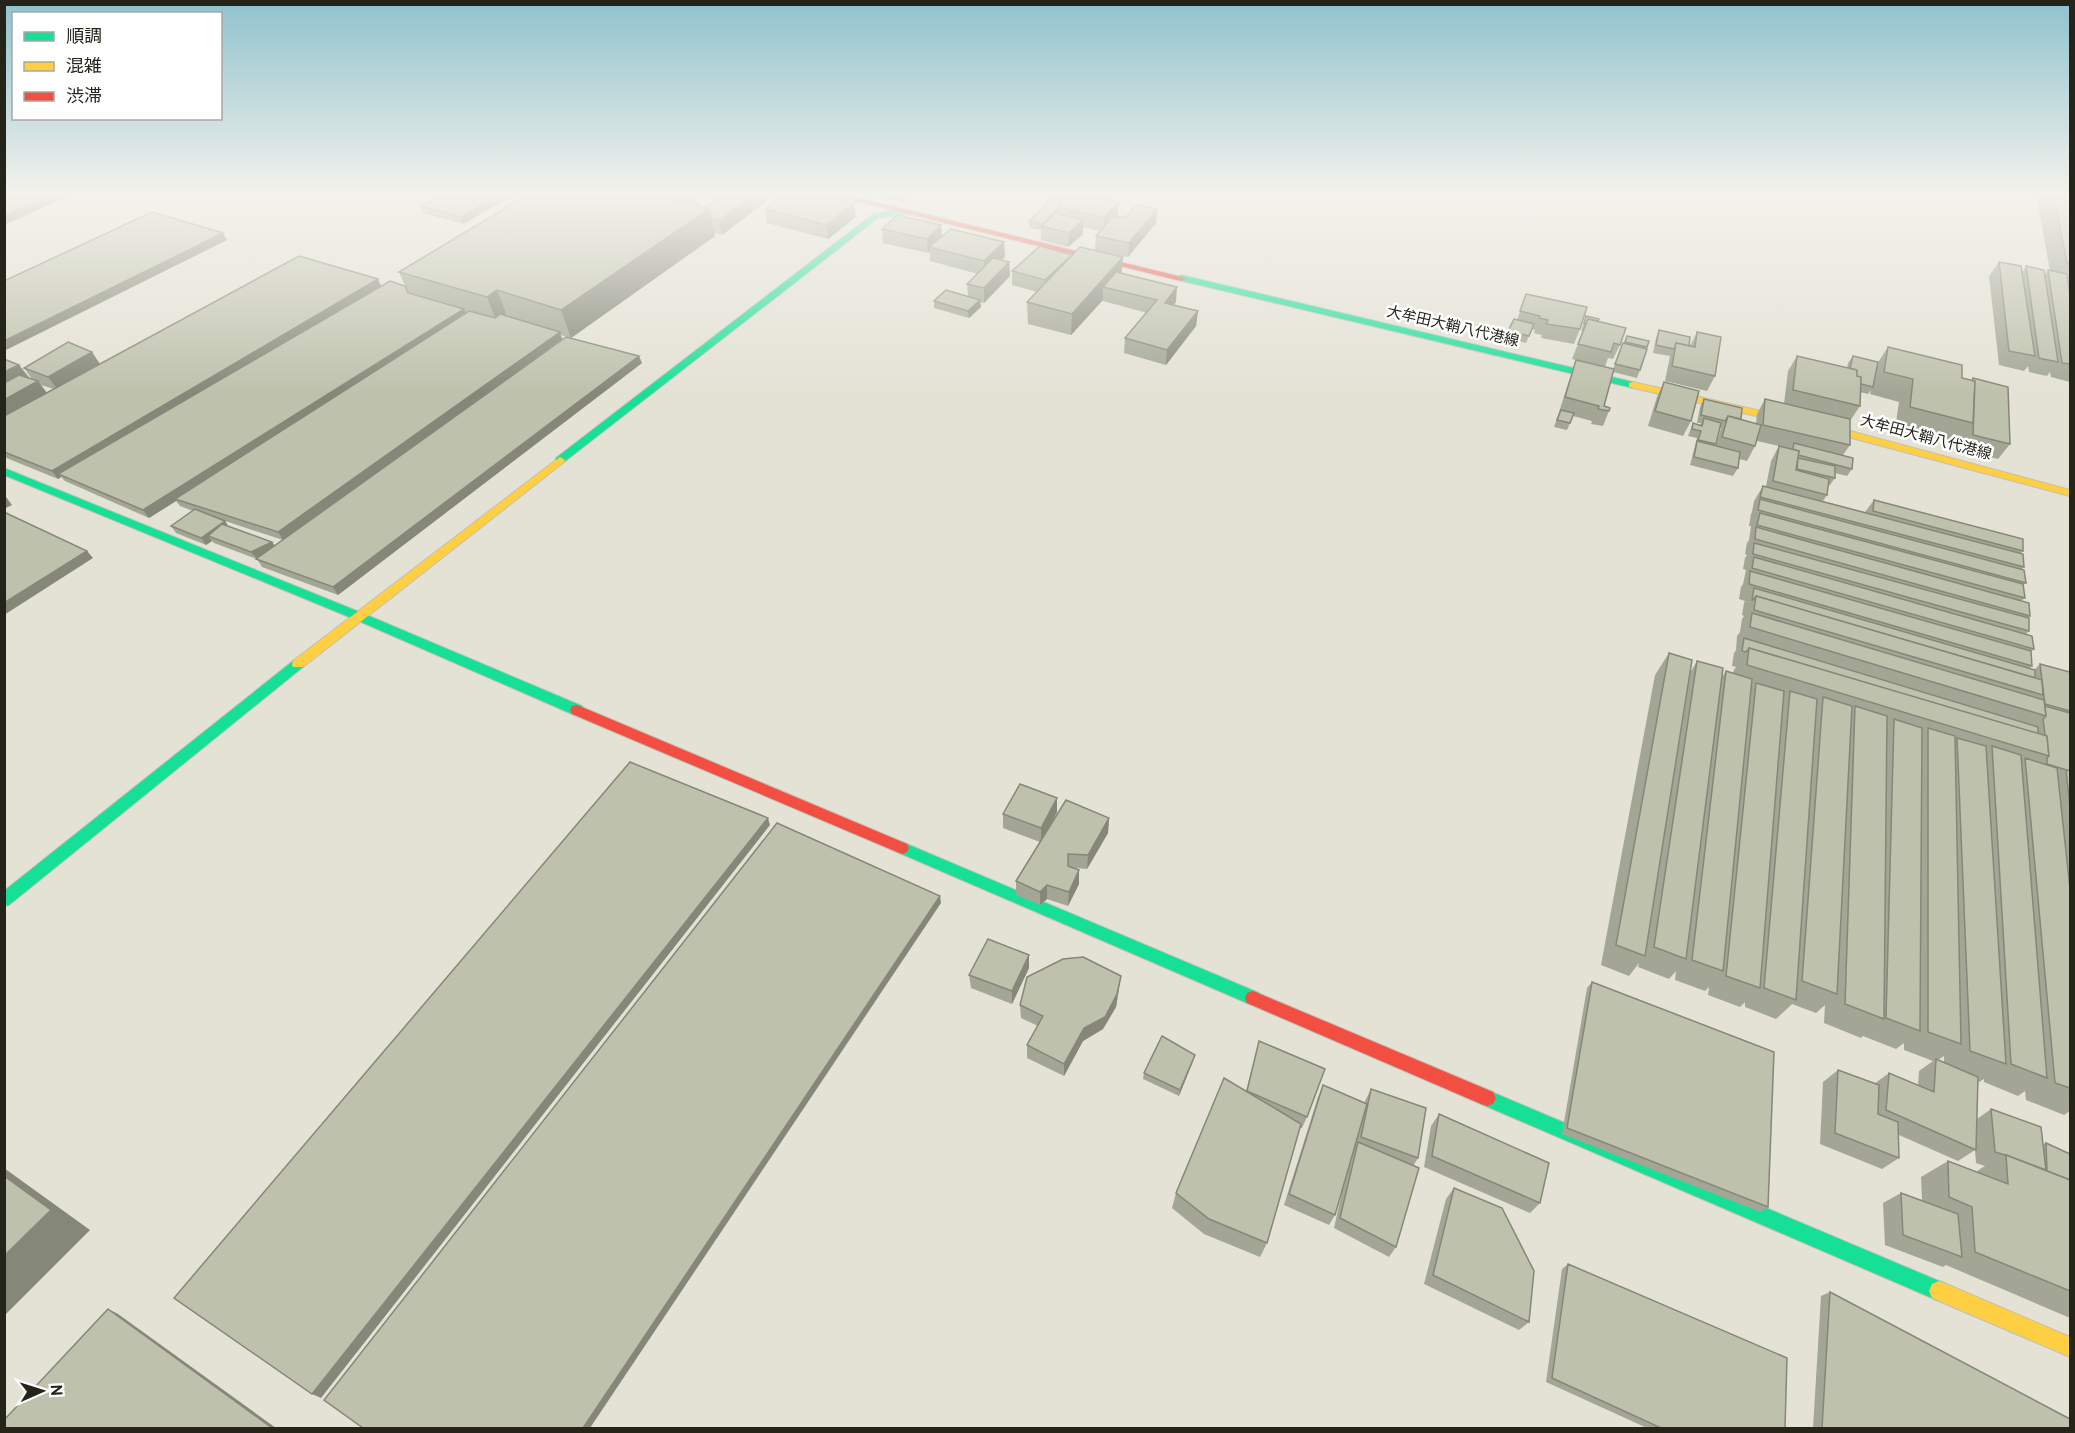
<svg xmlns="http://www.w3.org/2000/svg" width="2075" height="1433" font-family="Overpass,'Noto Sans JP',sans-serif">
	<rect width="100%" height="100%" fill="#e4e2d5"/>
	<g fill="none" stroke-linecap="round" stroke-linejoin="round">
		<g stroke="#c2c0b7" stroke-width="2">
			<g id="fast">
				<polygon points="903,209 906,210 906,214 878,218 564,462 556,462 556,458 873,214"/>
				<polygon points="1181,275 1633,382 1638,385 1633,388 1178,280 1176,278"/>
				<polygon points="4,468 362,613 582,706 584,710 577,715 572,714 354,619 4,475"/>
				<polygon points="298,659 303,661 304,664 303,667 9,905 4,906 4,891 293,661"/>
				<polygon points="902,842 1259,993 1261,998 1259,1003 1253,1005 1247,1003 897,852 895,848 897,844"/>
				<polygon points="1487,1090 1946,1284 1949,1291 1946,1298 1939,1301 1932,1298 1481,1104 1478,1098 1481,1092"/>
			</g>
		</g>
		<g stroke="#c2c0b7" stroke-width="2">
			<g id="slow">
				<polygon points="1633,382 1850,431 2070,490 2070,496 1848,437 1629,387 1629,383"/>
				<polygon points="560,457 565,460 564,462 303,667 293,667 292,664 293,661"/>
				<polygon points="1939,1281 2070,1337 2070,1357 1932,1298 1929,1291 1932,1284"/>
			</g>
		</g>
		<g stroke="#c2c0b7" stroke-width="2">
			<g id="jam">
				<polygon points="823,193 839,193 1186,278 1181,281"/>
				<polygon points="577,705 907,844 909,848 907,852 902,854 897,852 572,714 570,710 572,706"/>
				<polygon points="1253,991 1493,1092 1496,1098 1493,1104 1487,1106 1481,1104 1247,1003 1245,998 1247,993"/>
			</g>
		</g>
		<use href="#fast" fill="#16e098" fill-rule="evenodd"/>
		<use href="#slow" fill="#ffcf43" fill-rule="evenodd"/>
		<use href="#jam" fill="#f24e42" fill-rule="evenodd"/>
	</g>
	<g fill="#a3a694" fill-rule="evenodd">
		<polygon points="518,193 463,224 423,213 421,206"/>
		<path d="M530 193H771L772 197 722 235 714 233 715 236 571 338 561 335 562 339 283 540 216 518 225 521 228 526 272 542 275 546 642 363 338 595 262 567 257 559 214 543 212 541 206 545 176 533 171 526 193 511 180 506 176 501 149 518 65 481 61 477 58 479 4 457V359L19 365 30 378 32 379 24 368 100 364 381 286H405L399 272ZM694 195 716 200 705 208 698 206 697 204 693 203 696 201ZM41 385 54 389 47 393Z"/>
		<polygon points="865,193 911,193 901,202"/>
		<polygon points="2036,193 2070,193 2070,382 2051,377 2050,372 2047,376 2029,372 2028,366 2024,371 1999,365 1989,276 1999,262 2022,273 2026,266 2044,276 2048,270 2050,271"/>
		<polygon points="1053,198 1118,216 1118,217 1126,217 1157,209 1156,223 1128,257 1095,250 1096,236 1100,231 1083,227 1083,234 1068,247 1041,240 1041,230 1029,228 1029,221"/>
		<polygon points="765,209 856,217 828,239 767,223"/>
		<polygon points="941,225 942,236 1004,242 1005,257 1001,260 1009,262 1010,276 984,303 980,302 981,307 969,318 934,308 934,301 968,296 967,284 978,274 930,261 930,251 928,253 883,243 882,229"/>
		<polygon points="1012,271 1122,273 1176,302 1173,305 1198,311 1196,326 1166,365 1124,353 1125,338 1147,313 1103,301 1103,300 1071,335 1028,324 1027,302 1037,292 1012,285"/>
		<polygon points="1526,294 1580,329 1574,344 1541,338 1542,335 1534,333 1535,330 1532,329 1526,343 1506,338 1508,331 1517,320"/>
		<polygon points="1586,316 1598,321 1620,345 1613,359 1608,358 1605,367 1613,369 1623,343 1624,343 1627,336 1649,341 1640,370 1637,378 1613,372 1604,406 1609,411 1603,426 1591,424 1592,421 1573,416 1567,430 1554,427 1559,412 1571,375 1576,360 1592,364 1572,359 1583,331 1581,331"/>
		<polygon points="1659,330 1690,346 1697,332 1715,376 1707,391 1665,381 1670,356 1653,353 1656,338"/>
		<path d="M1888 347 1962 378 1971 380 1973 378 2010 444 1998 459 1962 450V438L1957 445 1895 429 1899 402 1870 394 1871 390 1868 394 1860 392V406L1850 421V445L1843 455 1852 469 1847 476 1835 473V478L1830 485H1828L1827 495 1823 501 1865 512 1874 500 2023 551 2021 553 2024 567 2022 569 2026 583 2023 585 2025 598 2021 601 2030 616 2028 618 2029 631 2026 634 2034 649 2031 652 2032 666 2029 669 2034 670 2040 664 2070 672V1111L2064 1115 2026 1100 2025 1091 2018 1096 1984 1082V1079L1979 1082H1978L1977 1119 1991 1109 2043 1144 2046 1143 2070 1154V1318L1946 1265 1943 1267 1885 1245 1883 1203 1901 1193 1922 1200 1921 1177 1948 1161 1978 1172 1977 1171 1985 1166 1976 1163 1975 1150 1958 1161 1899 1135V1158L1882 1169 1820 1144 1823 1082 1838 1070 1874 1084 1889 1073 1918 1086 1919 1071 1933 1061 1904 1050V1043L1896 1049 1863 1036 1861 1038 1824 1023 1825 1005 1816 1013 1792 1004 1776 1019 1745 1007V1002L1740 1007 1708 995 1709 987 1705 991 1675 980 1676 971 1669 979 1638 967 1639 963 1629 976 1601 965 1655 675 1669 653 1690 673 1697 661 1722 677 1726 671 1733 673 1734 670 1736 667 1732 666 1734 653 1736 650 1737 636 1740 632 1742 619 1744 616 1742 615 1744 603 1745 601 1739 599 1741 587 1743 584 1746 570 1743 569 1745 558 1747 555 1745 554 1747 543 1749 540 1751 526H1749L1751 514 1752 512 1754 501 1763 486H1766L1771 461 1779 446 1757 441 1755 446 1747 461 1739 459 1738 468 1733 476 1690 465 1697 438 1688 436 1693 423 1700 425 1701 423H1697L1700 407 1704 399 1741 419 1756 424 1757 414 1765 399 1784 404 1788 371 1797 356 1847 368 1848 363 1853 356 1877 364ZM1720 428H1721L1716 446H1715ZM1944 1056V1063L1938 1060Z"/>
		<polygon points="1664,382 1691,421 1683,436 1648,426 1657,397"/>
		<polygon points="1057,798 1057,812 1051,823 1109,818 1108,833 1087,869 1076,868 1079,884 1068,906 1047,899 1040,905 1016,895 1016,881 1040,842 1003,828 1003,814"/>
		<polygon points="1029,968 1012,1004 971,988 969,975"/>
		<polygon points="1121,976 1116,1007 1103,1029 1083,1041 1064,1076 1027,1058 1027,1045 1038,1026 1021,1018 1020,1005"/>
		<polygon points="1592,982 1768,1207 1760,1212 1562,1134 1587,988"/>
		<polygon points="1259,1041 1307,1117 1302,1128 1300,1128 1267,1243 1260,1257 1204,1234 1172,1208 1176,1193 1246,1091"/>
		<polygon points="1195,1055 1193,1061 1179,1096 1143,1079 1144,1073"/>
		<polygon points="1323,1085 1364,1103 1371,1089 1418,1158 1413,1166 1396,1247 1389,1257 1334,1228 1345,1178 1335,1215 1329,1225 1284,1205 1318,1097"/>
		<polygon points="1439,1114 1540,1203 1530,1213 1424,1167 1431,1126"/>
		<polygon points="1454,1188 1529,1322 1519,1330 1424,1284 1446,1199"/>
		<polygon points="1568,1264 1785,1428 1647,1428 1546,1382 1562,1269"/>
		<polygon points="1830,1292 2070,1428 1813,1428 1821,1296"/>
	</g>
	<g fill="#858778">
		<polygon points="56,193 76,193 4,225 4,216"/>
		<polygon points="503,193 518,193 463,224 461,217"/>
		<polygon points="646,193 671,193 674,206"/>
		<polygon points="756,193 771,193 772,197 722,235 719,221"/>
		<polygon points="900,193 911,193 901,202"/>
		<polygon points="694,194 696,201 686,207 685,200"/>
		<polygon points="1119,202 1118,216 1104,232 1104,218"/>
		<polygon points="854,203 856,217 828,239 826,225"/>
		<polygon points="1058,208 1058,215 1043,224"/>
		<polygon points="709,209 715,236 571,338 561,310"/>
		<polygon points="1157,209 1156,223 1128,257 1129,243"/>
		<polygon points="1083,220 1083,234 1068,247 1069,233"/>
		<polygon points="941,225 942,239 929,247 930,251 928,253 927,239"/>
		<polygon points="223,233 227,240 4,351 4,341"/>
		<polygon points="1004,242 1005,257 984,275 984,261"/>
		<polygon points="1072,255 1045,294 1045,280"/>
		<polygon points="1123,257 1121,278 1103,287 1103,300 1071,335 1072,314"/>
		<polygon points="1009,262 1010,276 984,303 984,288"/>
		<polygon points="378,279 381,286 58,474 61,477 58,479 52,471"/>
		<polygon points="1177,287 1176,302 1163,317 1165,303"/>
		<polygon points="497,290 508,319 498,325 487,297"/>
		<polygon points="980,300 981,307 969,318 968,311"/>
		<polygon points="464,309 467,316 175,499 176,501 149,518 143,510"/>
		<polygon points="1198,311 1196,326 1166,365 1167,350"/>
		<polygon points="560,332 562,339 283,540 278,532"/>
		<polygon points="92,352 102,367 59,391 48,377"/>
		<polygon points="639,356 642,363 338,595 333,587"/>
		<polygon points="19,365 30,380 4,393 4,372"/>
		<polygon points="38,381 49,396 4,422 4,400"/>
		<polygon points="6,497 12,505 4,509 4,498"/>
		<polygon points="225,521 230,529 208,536 212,541 206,545 201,538"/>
		<polygon points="272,542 277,549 257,559 251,552"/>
		<polygon points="87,551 93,558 4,615 4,603"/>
		<polygon points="1057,798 1057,812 1041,843 1041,828"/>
		<polygon points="768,818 770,825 321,1398 312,1394"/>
		<polygon points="1109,818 1108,833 1087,869 1088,855"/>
		<polygon points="1079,870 1079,884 1068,906 1069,892"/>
		<polygon points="1047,885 1047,899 1040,905 1040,892"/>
		<polygon points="940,896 941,903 590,1428 583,1428"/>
		<polygon points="1029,955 1029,968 1012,1004 1012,991"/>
		<polygon points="1121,976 1116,1007 1103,1029 1083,1041 1064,1076 1064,1064 1084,1028"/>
		<polygon points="1195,1055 1193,1061 1179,1096 1180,1090"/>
		<polygon points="4,1168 90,1230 4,1316"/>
		<polygon points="108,1309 118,1314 276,1428 272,1428"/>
	</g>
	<g fill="#bec1ac" stroke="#858778" stroke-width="1.5">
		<polygon points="4,193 56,193 4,216"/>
		<polygon points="443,193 503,193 461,217 421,206"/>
		<polygon points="530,193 648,193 709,209 561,310 497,290 487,297 399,272"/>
		<polygon points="671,193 694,194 685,200 697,204 695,205 671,199 672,199"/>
		<polygon points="725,193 756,193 719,221 711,219 709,209 705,208"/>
		<polygon points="787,193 813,193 854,203 826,225 765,209"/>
		<polygon points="1072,193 1078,193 1119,202 1104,218 1058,207"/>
		<polygon points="2053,193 2070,193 2070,263 2067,263"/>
		<polygon points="1053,198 1064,201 1043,224 1029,221"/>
		<polygon points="1137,205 1157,209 1129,243 1096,236 1112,217 1126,217"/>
		<polygon points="152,212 223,233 4,341 4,281"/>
		<polygon points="1056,213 1083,220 1069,233 1041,226"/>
		<polygon points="897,215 941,225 927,239 882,229"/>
		<polygon points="951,229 1004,242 984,261 929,247"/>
		<polygon points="1040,246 1072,255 1045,280 1012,271"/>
		<polygon points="1080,247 1123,257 1072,314 1027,302"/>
		<polygon points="299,256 378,279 52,471 4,452 4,416"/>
		<polygon points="993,258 1009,262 984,288 967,284"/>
		<polygon points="1999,262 2021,266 2035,356 2009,351"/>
		<polygon points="2026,266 2044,270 2058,362 2039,358"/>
		<polygon points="2048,270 2067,274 2070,297 2070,364 2062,363"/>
		<polygon points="1116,272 1177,287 1165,303 1198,311 1167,350 1125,338 1157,300 1103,287"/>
		<polygon points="390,281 405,286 408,293 464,309 143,510 58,474"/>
		<polygon points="946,290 980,300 968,311 934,301"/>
		<polygon points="1526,294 1587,307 1580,329 1546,324 1548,320 1539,318 1540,316 1520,311"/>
		<polygon points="469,311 495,318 500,314 560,332 278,532 175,499"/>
		<polygon points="1586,316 1599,319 1598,321 1588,319 1586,324 1584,323"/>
		<polygon points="1514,319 1534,324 1529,336 1508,331"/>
		<polygon points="1588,319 1626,328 1620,345 1614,343 1611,352 1578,344"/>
		<polygon points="1659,330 1690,337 1689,346 1676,343 1674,349 1656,345"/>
		<polygon points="1697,332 1721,337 1715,376 1672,366 1676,343 1695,347"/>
		<polygon points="1627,336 1649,341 1647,347 1625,342"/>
		<polygon points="566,337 639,356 333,587 256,559"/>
		<polygon points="68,342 92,352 48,377 24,368"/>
		<polygon points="1623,343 1647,349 1640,370 1615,364"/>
		<polygon points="1888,347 1962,365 1962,378 1975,381 1973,423 1910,407 1913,379 1884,372"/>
		<polygon points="1797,356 1857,370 1857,376 1861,377 1860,406 1793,390"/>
		<polygon points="1853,356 1878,362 1873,387 1861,384 1861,377 1857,376 1857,370 1850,368"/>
		<polygon points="4,359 19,365 4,372"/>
		<polygon points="1576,360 1614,369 1604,406 1610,408 1609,411 1598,409 1599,406 1565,397"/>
		<polygon points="19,375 38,381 4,400 4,383"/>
		<polygon points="1973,378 2008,387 2010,444 1973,435 1975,381 1973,381"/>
		<polygon points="1664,382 1699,391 1691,421 1655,411"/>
		<polygon points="1704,399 1742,408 1741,419 1728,416 1725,421 1701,415"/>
		<polygon points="1765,399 1850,419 1850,445 1763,425"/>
		<polygon points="1561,410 1574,413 1570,423 1557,420"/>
		<polygon points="1728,416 1761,425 1755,446 1722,437"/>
		<polygon points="1704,418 1721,423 1716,444 1698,440 1701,431 1692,429 1693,423 1702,426"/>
		<polygon points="1697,441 1740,452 1738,468 1694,457"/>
		<polygon points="1794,443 1853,458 1852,469 1798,455 1799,451 1793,449"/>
		<polygon points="1779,446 1799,451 1796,470 1829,479 1827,495 1773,481"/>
		<polygon points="1798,458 1835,466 1835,478 1797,469"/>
		<polygon points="1763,486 2023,554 2024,567 1760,497"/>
		<polygon points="1760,499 2024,570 2026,583 1758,510"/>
		<polygon points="1874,500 2023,539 2023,551 1873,511"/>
		<polygon points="195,509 225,521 201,538 171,526"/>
		<polygon points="6,513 87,551 4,603 4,514"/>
		<polygon points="1760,513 2023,584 2025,598 1757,525"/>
		<polygon points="222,524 272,542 251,552 208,536"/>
		<polygon points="1756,527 2029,603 2030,616 1755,539"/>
		<polygon points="1754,543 2029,618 2029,631 1753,554"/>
		<polygon points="1754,557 2032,636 2034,649 1752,568"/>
		<polygon points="1750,571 2031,651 2032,666 1749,584"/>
		<polygon points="1754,588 2035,670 2035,678 1756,596 1753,600 1752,600"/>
		<polygon points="1756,596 2042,680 2043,695 1754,610"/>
		<polygon points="1752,613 2044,700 2046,716 1750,627"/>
		<polygon points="1744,638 2038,727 2038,734 1749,648 1746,652 1742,651"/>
		<polygon points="1749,648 2047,736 2049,756 1747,665"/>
		<polygon points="1669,653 1692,660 1645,956 1616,945"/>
		<polygon points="1697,661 1723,668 1686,959 1654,947"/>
		<polygon points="2040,664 2070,672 2070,711 2045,704"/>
		<polygon points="1726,671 1752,679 1723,971 1692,960"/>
		<polygon points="1756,683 1784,691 1760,988 1726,976"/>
		<polygon points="1790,691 1817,699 1796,1000 1764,988"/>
		<polygon points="1823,697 1852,706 1837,994 1802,981"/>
		<polygon points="1855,706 1887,716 1884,1019 1845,1004"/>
		<polygon points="2045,706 2070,713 2070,771 2047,764 2047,758 2049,756 2047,736 2045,735 2043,719 2046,716"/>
		<polygon points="1894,719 1922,728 1920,1031 1886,1018"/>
		<polygon points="1928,728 1955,736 1961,1044 1928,1032"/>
		<polygon points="1957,738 1986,746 2006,1064 1970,1051"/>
		<polygon points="1992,746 2021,755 2047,1078 2011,1064"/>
		<polygon points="2025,758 2057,768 2070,889 2070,1088 2055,1083"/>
		<polygon points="630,762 768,818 312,1394 174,1298"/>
		<polygon points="2066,770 2070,771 2070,807"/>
		<polygon points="1020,784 1057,798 1041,828 1003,814"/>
		<polygon points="1066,800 1109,818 1088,855 1068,854 1068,866 1079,870 1069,892 1047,885 1040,892 1016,881"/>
		<polygon points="777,823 940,896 583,1428 363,1428 324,1400"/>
		<polygon points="988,939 1029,955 1012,991 969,975"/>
		<polygon points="1083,957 1121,976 1117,994 1105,1017 1084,1028 1064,1064 1027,1045 1043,1016 1020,1005 1027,977 1063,959"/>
		<polygon points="1592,982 1774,1052 1768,1207 1567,1128"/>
		<polygon points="1162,1036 1195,1055 1180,1090 1144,1073"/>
		<polygon points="1259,1041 1325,1069 1307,1117 1247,1091"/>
		<polygon points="1936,1059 1978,1077 1976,1150 1886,1110 1889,1073 1934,1092"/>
		<polygon points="1838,1070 1879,1085 1878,1114 1898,1122 1899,1158 1835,1133"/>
		<polygon points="1224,1078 1301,1124 1267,1243 1209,1219 1176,1193"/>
		<polygon points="1323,1085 1367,1104 1335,1215 1289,1194"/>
		<polygon points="1371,1089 1426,1108 1418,1158 1361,1137"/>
		<polygon points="1991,1109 2041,1127 2046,1170 2006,1155 2005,1155 1995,1152"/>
		<polygon points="1439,1114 1549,1163 1540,1203 1432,1156"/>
		<polygon points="1358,1142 1419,1168 1396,1247 1340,1218"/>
		<polygon points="2046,1143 2070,1154 2070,1180 2047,1171"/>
		<polygon points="2006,1155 2070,1180 2070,1291 1975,1252 1972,1207 1949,1197 1948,1161 2008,1184"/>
		<polygon points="4,1176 51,1210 4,1256"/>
		<polygon points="1454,1188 1502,1208 1534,1271 1529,1322 1433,1275"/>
		<polygon points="1901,1193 1958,1214 1962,1257 1903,1235"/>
		<polygon points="1568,1264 1787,1358 1785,1428 1661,1428 1552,1378"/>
		<polygon points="1830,1292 2070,1419 2070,1428 1822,1428"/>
		<polygon points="108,1309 272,1428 4,1428 4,1420"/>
	</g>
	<linearGradient id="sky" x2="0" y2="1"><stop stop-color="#8fc2ce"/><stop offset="0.49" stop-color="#f3f2ec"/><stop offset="1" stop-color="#f3f2ec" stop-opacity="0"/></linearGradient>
	<rect width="2075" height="394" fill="url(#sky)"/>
	<g text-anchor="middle" stroke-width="5" stroke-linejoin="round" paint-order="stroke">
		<g font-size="15" fill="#25241b" stroke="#fff">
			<text transform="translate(1453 326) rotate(13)" y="5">大牟田大鞘八代港線</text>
			<text transform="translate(1926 437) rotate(15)" y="5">大牟田大鞘八代港線</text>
		</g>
	</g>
	<rect width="2075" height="1433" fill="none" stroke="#25241b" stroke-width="12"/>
	<rect x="12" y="12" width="210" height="108" fill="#ffffff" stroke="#a8a7a4" stroke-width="1.5"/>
	<rect x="24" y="32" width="30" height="9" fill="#16e098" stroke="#a8a7a4" stroke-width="1.5"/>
	<text x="66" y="42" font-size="18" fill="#25241b">順調</text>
	<rect x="24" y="62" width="30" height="9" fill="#ffcf43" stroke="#a8a7a4" stroke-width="1.5"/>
	<text x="66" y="72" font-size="18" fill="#25241b">混雑</text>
	<rect x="24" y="92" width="30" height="9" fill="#f24e42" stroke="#a8a7a4" stroke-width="1.5"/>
	<text x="66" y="102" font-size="18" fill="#25241b">渋滞</text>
	<g transform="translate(42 1391) rotate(87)" stroke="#ffffff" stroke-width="4.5" paint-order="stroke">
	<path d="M0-4.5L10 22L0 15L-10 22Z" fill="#25241b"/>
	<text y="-9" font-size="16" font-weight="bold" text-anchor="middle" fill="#25241b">N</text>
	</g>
</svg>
